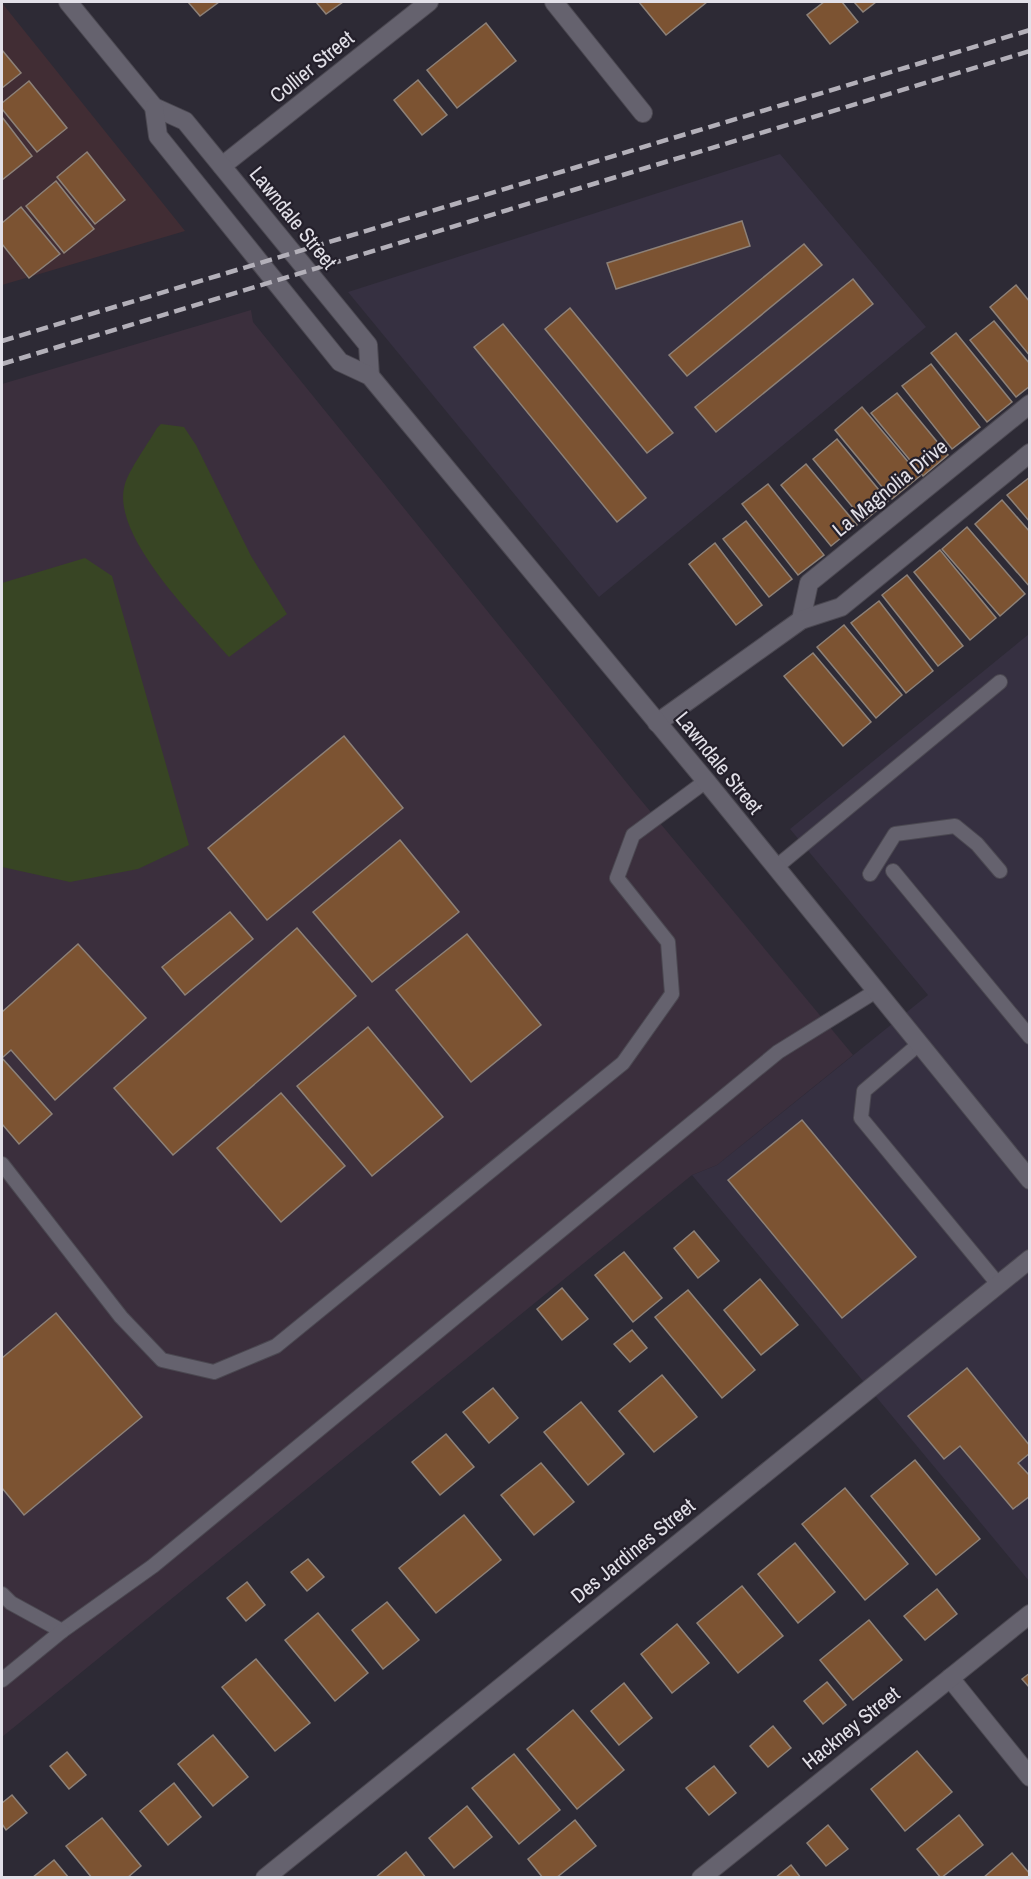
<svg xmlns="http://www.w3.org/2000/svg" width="1031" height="1879" font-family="'Archivo Narrow',sans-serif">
	<rect width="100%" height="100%" fill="#2d2a35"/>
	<g fill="#363041">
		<polygon points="780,154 926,327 599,597 348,292"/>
		<polygon points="1029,634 1029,1581 692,1175 717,1165 928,995 790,829"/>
	</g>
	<polygon fill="#412d34" points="2,3 185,231 2,285"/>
	<polygon fill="#3b2f3d" points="251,310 253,322 635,793 853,1055 717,1165 692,1175 2,1737 2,384"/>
	<g fill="#384524">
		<path d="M161 424 184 427 196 445 251 556 287 614 229 657C198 621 109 535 125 484 129 470 149 442 157 428Z"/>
		<polygon points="85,558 112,576 189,845 138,869 70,882 2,867 2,583"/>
	</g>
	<g fill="#7c5332" stroke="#8d8178" stroke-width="1.5">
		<polygon points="188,2 219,2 200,16"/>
		<polygon points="316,2 343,2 326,14"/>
		<polygon points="639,2 707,2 666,35"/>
		<polygon points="824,2 842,2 858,22 830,44 807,15"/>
		<polygon points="854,2 876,2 863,12"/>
		<polygon points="486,23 516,61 457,108 427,70"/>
		<polygon points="2,50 21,73 2,88"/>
		<polygon points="418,80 447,115 422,135 394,100"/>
		<polygon points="29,81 67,128 37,152 2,109 2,103"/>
		<polygon points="2,117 32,156 2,180"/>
		<polygon points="87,152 125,200 95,224 57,177"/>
		<polygon points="56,181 94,229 64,253 26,206"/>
		<polygon points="21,207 60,254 29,278 2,244 2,223"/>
		<polygon points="742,221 750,246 616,289 607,263"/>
		<polygon points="804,244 822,265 687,376 669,355"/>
		<polygon points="853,279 873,304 716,432 695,407"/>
		<polygon points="1016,285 1030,302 1030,356 990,307"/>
		<polygon points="570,308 673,433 647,453 545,329"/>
		<polygon points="994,321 1030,364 1030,386 1016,397 970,340"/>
		<polygon points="503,324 646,498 617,522 474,347"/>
		<polygon points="956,333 1012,402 987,422 931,353"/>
		<polygon points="931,364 980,427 952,449 902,386"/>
		<polygon points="897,393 948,455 923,476 871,413"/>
		<polygon points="862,407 920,476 892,499 835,430"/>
		<polygon points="837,439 888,501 864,521 813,459"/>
		<polygon points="806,464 857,525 831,546 781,485"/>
		<polygon points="1030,477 1030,522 1007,495"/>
		<polygon points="768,484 824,555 798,575 742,504"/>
		<polygon points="1002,500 1030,532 1030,587 975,524"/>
		<polygon points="746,521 792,579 769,597 723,539"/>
		<polygon points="967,527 1025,594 1000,616 942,549"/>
		<polygon points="715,543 762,605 736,625 689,564"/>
		<polygon points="940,550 996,618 970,640 914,572"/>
		<polygon points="907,575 963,646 938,666 882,595"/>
		<polygon points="879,601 933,671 906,693 851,623"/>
		<polygon points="844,625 902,695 876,718 817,647"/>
		<polygon points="813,653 871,722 843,746 784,676"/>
		<polygon points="344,736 403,808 267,920 208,848"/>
		<polygon points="400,840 459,912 372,982 313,912"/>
		<polygon points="230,912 253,939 185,995 162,967"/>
		<polygon points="297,928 356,996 173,1155 114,1088"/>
		<polygon points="467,934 541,1025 471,1082 396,990"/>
		<polygon points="78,944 146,1018 55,1100 11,1050 2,1058 52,1114 19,1144 2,1124 2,1012"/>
		<polygon points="368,1027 443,1117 372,1176 297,1086"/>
		<polygon points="281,1093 345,1166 281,1222 217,1148"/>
		<polygon points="802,1120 916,1257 842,1318 728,1180"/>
		<polygon points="694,1231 719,1261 698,1278 674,1248"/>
		<polygon points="624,1252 662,1298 633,1322 595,1275"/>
		<polygon points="760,1279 798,1325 761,1355 724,1310"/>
		<polygon points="562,1288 588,1319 562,1340 537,1309"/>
		<polygon points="688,1290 755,1370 722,1398 655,1317"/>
		<polygon points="56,1313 142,1417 24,1515 2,1488 2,1358"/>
		<polygon points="632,1330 647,1348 630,1362 614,1344"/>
		<polygon points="967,1368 1030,1446 1030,1453 1018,1463 1030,1476 1030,1496 1013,1509 960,1446 944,1459 908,1416"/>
		<polygon points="662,1375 697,1417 654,1452 619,1411"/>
		<polygon points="493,1388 518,1418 489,1443 463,1412"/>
		<polygon points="581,1402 624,1454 588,1485 544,1432"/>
		<polygon points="446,1434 474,1467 440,1495 412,1462"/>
		<polygon points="915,1460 980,1539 936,1575 871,1496"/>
		<polygon points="541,1463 574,1502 534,1535 501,1495"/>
		<polygon points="845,1488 908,1564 865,1600 802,1524"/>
		<polygon points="464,1515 501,1560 436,1613 399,1568"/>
		<polygon points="795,1543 835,1592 798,1623 758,1574"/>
		<polygon points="308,1559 324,1577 307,1591 291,1572"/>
		<polygon points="247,1582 265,1605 246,1621 227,1598"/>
		<polygon points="742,1586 783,1636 738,1673 697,1623"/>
		<polygon points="937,1589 957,1614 925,1640 904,1616"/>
		<polygon points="387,1602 419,1640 383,1669 352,1630"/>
		<polygon points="318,1613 368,1673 335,1701 285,1640"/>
		<polygon points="869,1620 902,1660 853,1700 820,1660"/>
		<polygon points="677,1624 709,1663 672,1693 641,1654"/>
		<polygon points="256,1659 310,1723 275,1751 222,1687"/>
		<polygon points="1030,1673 1030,1688 1022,1679"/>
		<polygon points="827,1682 846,1705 823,1724 804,1701"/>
		<polygon points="624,1683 652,1718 619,1745 591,1711"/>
		<polygon points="573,1710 624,1770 577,1809 527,1749"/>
		<polygon points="773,1726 791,1748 768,1767 750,1746"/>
		<polygon points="213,1735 248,1777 213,1806 178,1764"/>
		<polygon points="917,1751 952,1792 905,1831 871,1789"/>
		<polygon points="67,1752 86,1775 69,1789 50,1766"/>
		<polygon points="514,1754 560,1810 519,1844 472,1788"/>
		<polygon points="714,1766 736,1793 709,1815 686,1788"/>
		<polygon points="174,1783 201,1817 168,1845 140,1811"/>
		<polygon points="12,1795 27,1813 6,1830 2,1824 2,1803"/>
		<polygon points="467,1806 492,1837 454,1868 429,1838"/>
		<polygon points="959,1815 983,1845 941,1878 917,1849"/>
		<polygon points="102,1818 141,1866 127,1878 92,1878 66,1846"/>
		<polygon points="575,1820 596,1846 556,1878 543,1878 528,1859"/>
		<polygon points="828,1825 848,1849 826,1866 807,1843"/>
		<polygon points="406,1852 426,1878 375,1878"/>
		<polygon points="1012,1853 1030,1874 1030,1878 983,1878"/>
		<polygon points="54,1860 69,1878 32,1878"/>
		<polygon points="791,1865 801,1878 775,1878"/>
	</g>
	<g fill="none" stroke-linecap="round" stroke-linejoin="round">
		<g stroke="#4b4851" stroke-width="16">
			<g id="lane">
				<polyline points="775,868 1000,682"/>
				<polyline points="893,871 1030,1037"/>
				<polyline points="870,874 895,834 955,826 977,844 1000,871"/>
				<polyline points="919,1044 864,1091 861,1118 998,1284"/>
				<polyline points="2,1164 121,1317 162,1360 214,1372 276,1346 623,1063 672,994 668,942 617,878 633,835 706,781"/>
				<polyline points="2,1594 11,1603 62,1631 153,1566 778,1052 876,991"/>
				<polyline points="2,1680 62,1631"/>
			</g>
		</g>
		<g stroke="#4b4851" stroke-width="20">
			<g id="street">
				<polyline points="554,2 643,113"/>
				<polyline points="222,166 429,2"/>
				<polyline points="801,620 809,583 1030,404"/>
				<polyline points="657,723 801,620 841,607 1030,453"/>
				<polyline points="950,1678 1030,1777"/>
				<polyline points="265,1878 1030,1259"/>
				<polyline points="701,1878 1030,1614"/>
			</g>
		</g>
		<g stroke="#4b4851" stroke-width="20">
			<g id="secondary">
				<polyline points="68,2 154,107 185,121 368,345 370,376"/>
				<polyline points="154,107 158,136 340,362 370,376 706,781 1030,1180"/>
			</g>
		</g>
		<use href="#lane" stroke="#65626e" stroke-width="14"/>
		<use href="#street" stroke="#65626e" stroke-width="18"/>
		<use href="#secondary" stroke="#65626e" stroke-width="18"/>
		<g stroke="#b3b0b9" stroke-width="4.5" stroke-dasharray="12 6" stroke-linecap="butt">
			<polyline points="2,341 1030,30"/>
			<polyline points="2,364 1030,51"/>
		</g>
	</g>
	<g text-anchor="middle" stroke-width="4.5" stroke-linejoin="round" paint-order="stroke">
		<g font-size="21" fill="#e2e0e8" stroke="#24202b">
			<text transform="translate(312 67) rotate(-39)" y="7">Collier Street</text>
			<text transform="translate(293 218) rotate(51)" y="7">Lawndale Street</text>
			<text transform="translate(890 488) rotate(-39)" y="7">La Magnolia Drive</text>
			<text transform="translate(719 763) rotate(51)" y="7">Lawndale Street</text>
			<text transform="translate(633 1551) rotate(-39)" y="7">Des Jardines Street</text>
			<text transform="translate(851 1728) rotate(-39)" y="7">Hackney Street</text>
		</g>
	</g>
	<rect width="1031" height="1879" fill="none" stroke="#e2e0e8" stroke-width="6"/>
</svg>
